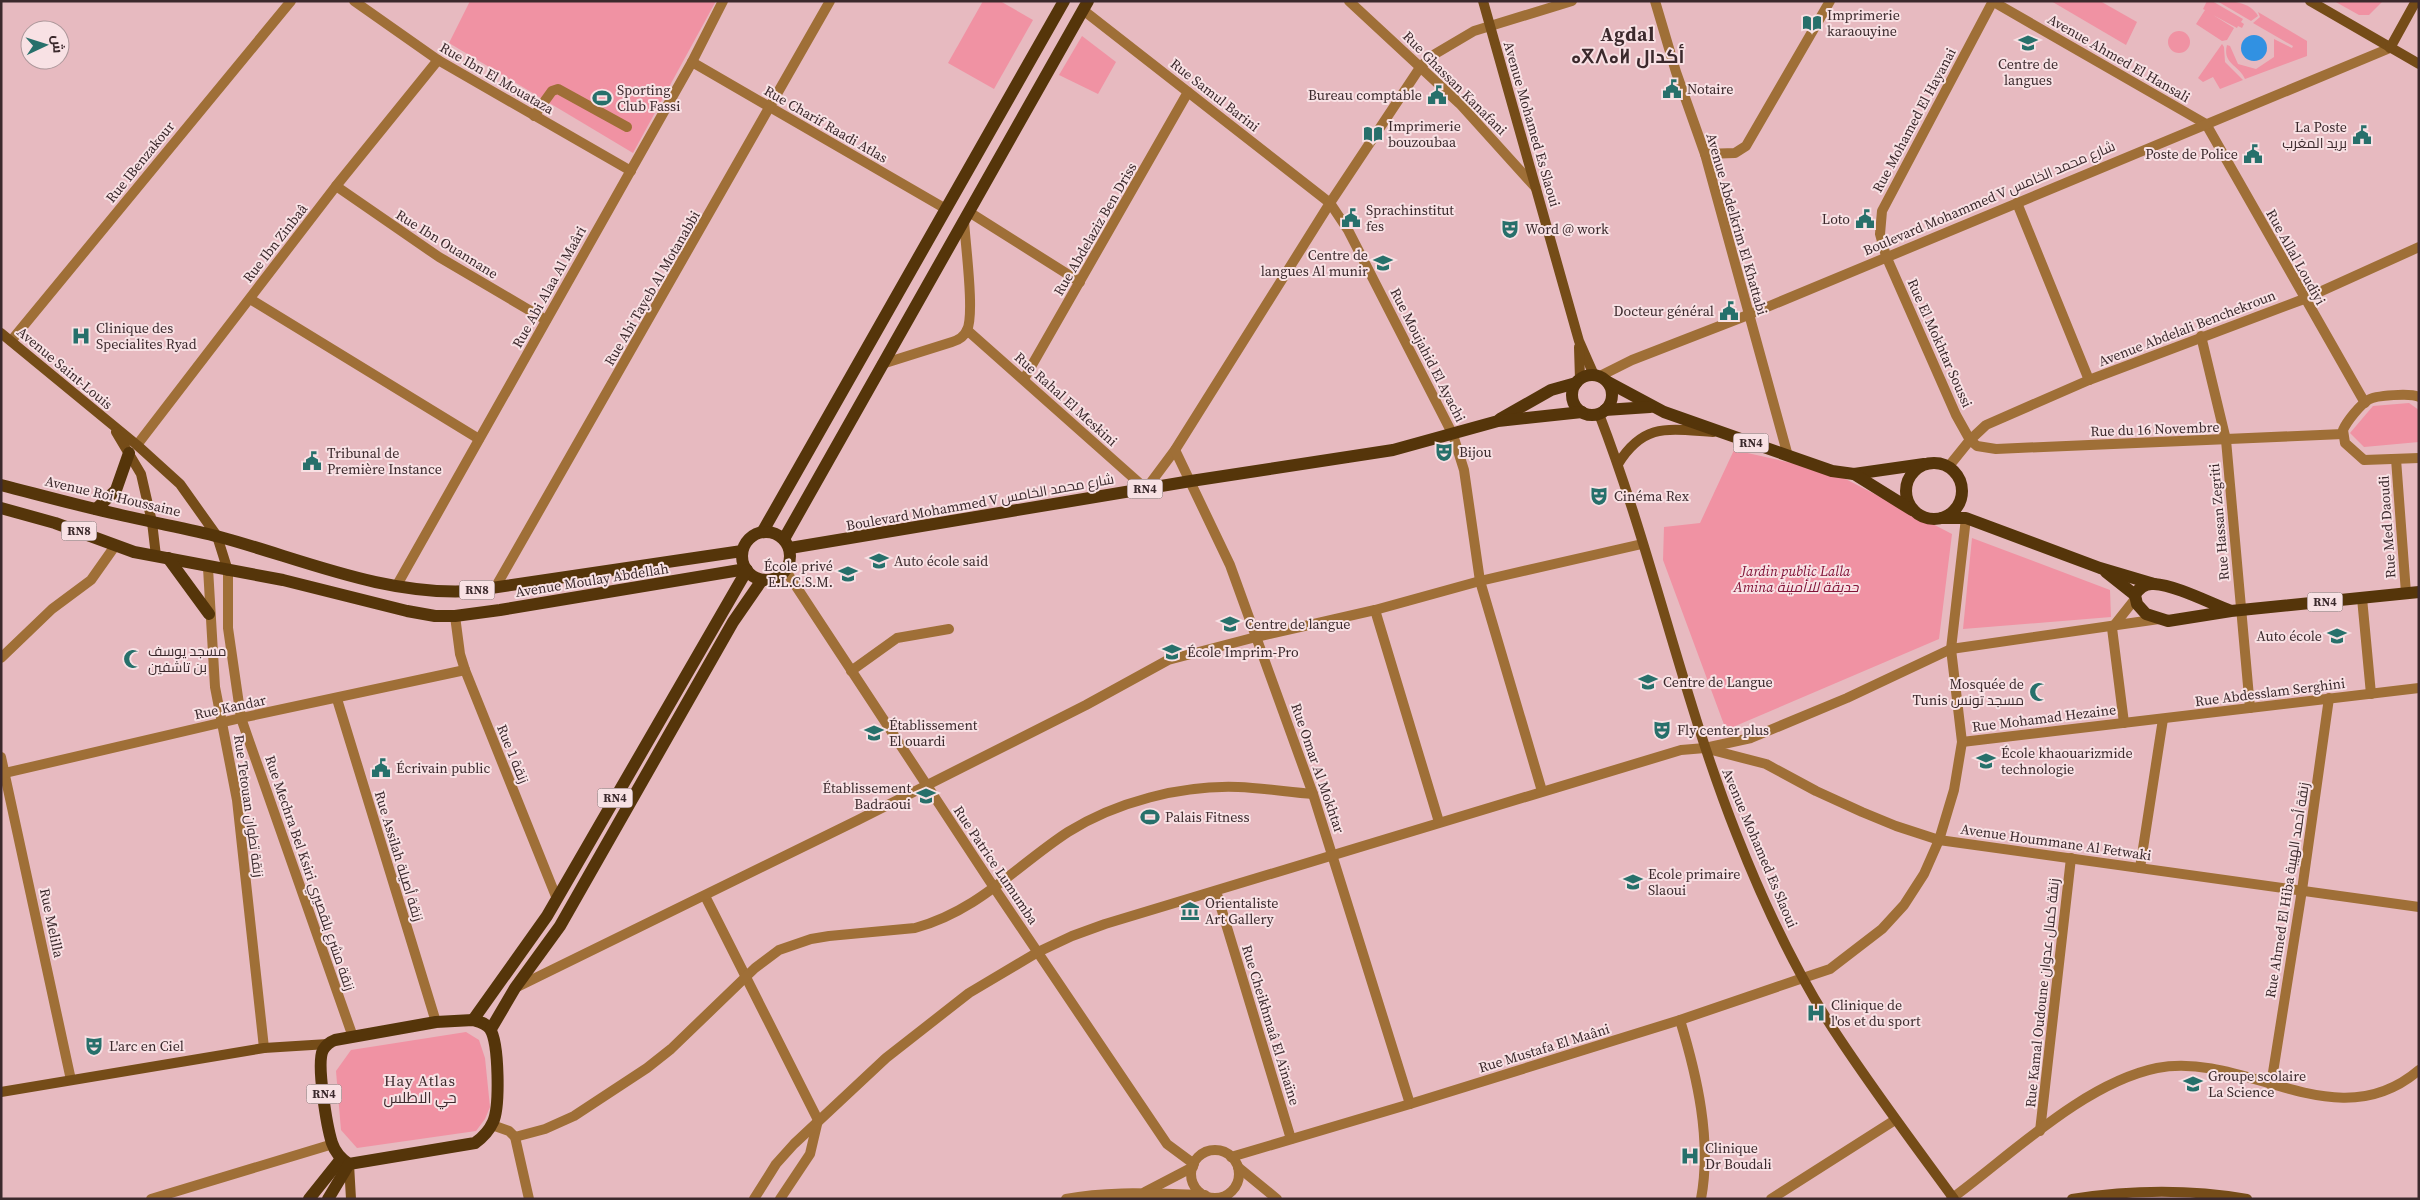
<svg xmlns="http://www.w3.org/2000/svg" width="2420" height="1200" font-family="'Source Serif 4',Cairo,'Noto Sans Tifinagh',serif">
	<rect width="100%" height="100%" fill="#e7bac0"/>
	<g fill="#f092a3">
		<polygon points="470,1 716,1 633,153 449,43"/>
		<polygon points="983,1 1000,1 1033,20 994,89 948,63"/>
		<polygon points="2051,1 2100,1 2137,22 2126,45"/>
		<polygon points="2207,1 2212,1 2243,19 2241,22 2244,24 2242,28 2238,26 2237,28 2213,15 2234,28 2227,40 2222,41 2196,24 2205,10 2203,9"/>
		<path d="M2217 1C2232 1 2249 1 2258 16L2251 21Z"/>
		<polygon points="2334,1 2383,1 2369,15 2359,15"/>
		<path d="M2258 12 2307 41V56L2245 79C2239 65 2222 64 2227 45L2230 46 2238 64 2256 69 2274 57V39L2292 48 2293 46 2253 23 2260 17Z"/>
		<circle cx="2179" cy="42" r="11"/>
		<polygon points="1082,36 1116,62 1098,94 1059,75"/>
		<polygon points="2222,44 2224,47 2225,62 2243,80 2220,89 2213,77 2203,82 2198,78"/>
		<polygon points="2409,403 2419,410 2419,442 2364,447 2350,433 2373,406"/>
		<polygon points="1734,450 1832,472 1952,534 1939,639 1726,730 1663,560 1664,527 1700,523"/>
		<polygon points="1972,538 2110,590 2111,617 1963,629"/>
		<polygon points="466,1032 479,1040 485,1058 490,1107 485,1119 476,1131 357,1148 341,1130 336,1071 351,1050"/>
	</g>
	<circle fill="#3191e2" cx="2254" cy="48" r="13"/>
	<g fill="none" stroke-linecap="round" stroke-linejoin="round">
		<g stroke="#9f6f37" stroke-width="10">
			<polyline points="354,1 438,60 631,171"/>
			<polyline points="1349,1 1460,104 1536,188"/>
			<polyline points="1655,1 1676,72 1705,154 1788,456"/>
			<polyline points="1992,1 2206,124"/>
			<polyline points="1993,1 1882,211 1880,234 1886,256 1956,415 1970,440 1977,446 1996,449 2343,434"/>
			<polyline points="1083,10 1330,203 1348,230 1453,435 1464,470 1480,581 1542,791"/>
			<polyline points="692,62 946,209"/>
			<polyline points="534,116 552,91 558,89 627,127"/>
			<polyline points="2206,124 2365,403"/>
			<polyline points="1705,154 1735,153 1746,146 1830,1"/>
			<polyline points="336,186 439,257 546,320"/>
			<polyline points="2017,203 2089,380"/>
			<polyline points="969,212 1080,282"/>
			<polyline points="250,299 479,439"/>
			<polyline points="967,330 1146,489 1175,450 1330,203 1421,66 1435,54 1474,31 1572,1"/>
			<polyline points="2201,336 2226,440 2250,708"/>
			<polyline points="11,341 291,1"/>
			<path d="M882 364 952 342C959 340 964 337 967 330 975 314 965 242 964 220"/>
			<polyline points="1600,376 1632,360 1748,315 2390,48"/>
			<polyline points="1024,379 1188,92"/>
			<path d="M2419 397C2412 393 2375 395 2368 400 2360 405 2347 421 2343 430L2345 443 2364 460 2419 458"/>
			<polyline points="137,445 336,186 438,60"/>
			<polyline points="1175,450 1230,565 1313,794 1410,1104"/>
			<polyline points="2396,459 2406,593"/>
			<polyline points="1949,466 1970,440 1986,425 2089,380 2304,299 2419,247"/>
			<polyline points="208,568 215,687 237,800 264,1048"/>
			<polyline points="228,571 228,628 241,718 353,1037"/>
			<polyline points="786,571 995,889 1167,1144 1194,1164"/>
			<polyline points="397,585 692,62 723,1"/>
			<polyline points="495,588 830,1"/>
			<polyline points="2362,598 2371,694"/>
			<polyline points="1375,610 1439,822"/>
			<polyline points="455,616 460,654 465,670 557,899"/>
			<polyline points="2112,628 2124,723"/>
			<polyline points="2112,628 2135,599"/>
			<polyline points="1,658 52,609 91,580 115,546"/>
			<polyline points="851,671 897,638 949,629"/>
			<polyline points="337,699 436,1022"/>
			<polyline points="1962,742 2419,688"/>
			<polyline points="1708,749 1766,764 1816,791 1862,812 1896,826 1939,840 2419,907"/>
			<polyline points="1,757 71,1080"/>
			<polyline points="1,774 241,718 465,670"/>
			<polyline points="2140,868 2163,719"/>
			<polyline points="1216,891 1291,1139"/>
			<polyline points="705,896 818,1120 810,1154 780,1199"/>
			<polyline points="515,988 858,820 1086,705 1168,660 1256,637 1375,610 1480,581 1642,544"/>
			<path d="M1680 1020C1697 1076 1712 1140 1701 1199"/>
			<polyline points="2271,1085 2302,890 2329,698"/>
			<polyline points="492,1125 509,1131 515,1137 529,1199"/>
			<polyline points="2040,1131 2071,858"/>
			<path d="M515 1137 545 1129 574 1116 647 1068 671 1049 755 968 779 950 811 939 829 936 915 928C978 911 1016 866 1068 832 1116 802 1181 785 1238 787 1263 788 1288 792 1313 794"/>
			<circle cx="1215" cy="1174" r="24"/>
			<polyline points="1231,1157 1410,1104 1680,1020 1803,978 1830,969 1882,929 1904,905 1924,874 1939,840 1954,790 1962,742 1951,649 1966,518"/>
			<polyline points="1238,1167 1277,1199"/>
			<polyline points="1145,1192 1193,1167"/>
			<polyline points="151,1199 333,1144"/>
			<polyline points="754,1199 776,1164 794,1144 886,1058 969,993 1038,952 1072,936 1105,924 1681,750 1705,748 1751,738 1847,698 1951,649 2159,619"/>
			<path d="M1066 1199C1111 1190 1159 1194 1205 1195"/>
			<polyline points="1771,1199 1895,1120"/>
			<path d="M1951 1199C2011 1155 2084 1083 2157 1068 2247 1051 2336 1141 2419 1070"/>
		</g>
		<g stroke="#754c18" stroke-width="10">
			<polyline points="1483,1 1579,341 1594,375"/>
			<polyline points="2310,1 2419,64"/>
			<polyline points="2390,48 2416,1"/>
			<polyline points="1,333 137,445 180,484 217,536 228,571"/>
			<polyline points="1579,347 1580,379"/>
			<path d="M1599 414C1652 551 1682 696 1736 833 1761 897 1791 962 1828 1021 1867 1082 1911 1140 1954 1199"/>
			<polyline points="116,432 141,474 152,522 156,556"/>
			<path d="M1618 464C1644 422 1669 429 1713 432"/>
			<polyline points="1,1092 264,1048 328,1044"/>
			<polyline points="349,1164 351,1199"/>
			<path d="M2072 1199C2130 1190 2189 1189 2247 1199"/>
		</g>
		<g stroke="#55350a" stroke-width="12">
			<circle cx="1592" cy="395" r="20"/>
			<polyline points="1608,382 1664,412 1832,471 1854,474 1924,464"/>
			<polyline points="1605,410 1650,407"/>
			<polyline points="1500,419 1551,390 1576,383"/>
			<circle cx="1934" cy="491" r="28"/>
			<polyline points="1854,474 1912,510"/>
			<path d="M1 485C44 496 87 508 130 517 160 524 190 529 220 537 302 559 384 596 471 591L742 551"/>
			<polyline points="1,508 55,523 134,552 283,580 407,611 435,616 455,616 500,610 746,569"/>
			<polyline points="96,509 116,490 129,453"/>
			<polyline points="1942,518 1966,518 2100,568 2154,584"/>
			<polyline points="763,531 1064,1"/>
			<circle cx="766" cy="556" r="24"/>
			<polyline points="784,539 1088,1"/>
			<polyline points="790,548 1191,481 1393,450 1498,421 1582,412"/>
			<polyline points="168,558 209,614"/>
			<polyline points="2106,572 2135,595"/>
			<path d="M2231 611C2210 603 2175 585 2154 584 2145 583 2139 588 2135 595L2137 604 2146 614 2168 621 2231 611 2419 592"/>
			<path d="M473 1020C480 1022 486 1023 490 1029 499 1043 500 1107 493 1122 489 1131 482 1138 475 1143L349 1164C341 1159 335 1152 332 1143 327 1127 316 1063 323 1050 326 1045 330 1042 335 1040L436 1022Z"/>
			<polyline points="473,1020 547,916 747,570"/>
			<polyline points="491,1029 515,988 560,926 733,622 762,580"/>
			<polyline points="309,1199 341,1159"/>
			<polyline points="328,1199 349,1164"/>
		</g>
	</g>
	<defs>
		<g id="library-bare" transform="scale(1.5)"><path d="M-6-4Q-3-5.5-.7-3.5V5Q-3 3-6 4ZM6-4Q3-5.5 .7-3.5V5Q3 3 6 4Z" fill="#27706b" stroke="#f8e1e4" stroke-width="2.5" paint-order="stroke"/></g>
		<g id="school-bare" transform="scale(1.5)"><path d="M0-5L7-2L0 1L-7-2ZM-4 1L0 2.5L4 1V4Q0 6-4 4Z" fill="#27706b" stroke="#f8e1e4" stroke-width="2.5" paint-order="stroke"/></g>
		<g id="civic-bare" transform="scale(1.5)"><path d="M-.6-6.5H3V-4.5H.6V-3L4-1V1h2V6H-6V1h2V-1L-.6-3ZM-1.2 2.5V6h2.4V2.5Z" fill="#27706b" stroke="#f8e1e4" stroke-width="2.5" paint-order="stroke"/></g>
		<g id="stadium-bare" transform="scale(1.5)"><path d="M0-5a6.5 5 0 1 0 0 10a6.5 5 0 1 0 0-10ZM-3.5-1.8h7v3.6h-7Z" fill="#27706b" stroke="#f8e1e4" stroke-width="2.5" paint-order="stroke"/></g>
		<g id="theatre-bare" transform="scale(1.5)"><path d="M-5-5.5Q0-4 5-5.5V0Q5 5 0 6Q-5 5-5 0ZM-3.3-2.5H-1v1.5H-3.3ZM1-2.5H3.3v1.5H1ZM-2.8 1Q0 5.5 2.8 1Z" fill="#27706b" stroke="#f8e1e4" stroke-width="2.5" paint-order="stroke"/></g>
		<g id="hospital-bare" transform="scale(1.5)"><path d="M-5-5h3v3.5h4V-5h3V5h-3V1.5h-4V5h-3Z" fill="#27706b" stroke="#f8e1e4" stroke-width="2.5" paint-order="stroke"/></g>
		<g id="mosque-bare" transform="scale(1.5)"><path d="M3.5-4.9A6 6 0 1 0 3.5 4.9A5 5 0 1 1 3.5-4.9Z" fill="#27706b" stroke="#f8e1e4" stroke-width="2.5" paint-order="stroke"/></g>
		<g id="museum-bare" transform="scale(1.5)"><path d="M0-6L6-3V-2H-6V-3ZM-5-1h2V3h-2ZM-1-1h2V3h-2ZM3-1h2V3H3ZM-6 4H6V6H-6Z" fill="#27706b" stroke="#f8e1e4" stroke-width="2.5" paint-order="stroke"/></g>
	</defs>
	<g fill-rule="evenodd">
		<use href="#library-bare" x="1812" y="23"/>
		<use href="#school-bare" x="2028" y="43"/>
		<use href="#civic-bare" x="1672" y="89"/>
		<use href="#civic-bare" x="1437" y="95"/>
		<use href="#stadium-bare" x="602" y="98"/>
		<use href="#library-bare" x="1373" y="134"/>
		<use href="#civic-bare" x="2362" y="135"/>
		<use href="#civic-bare" x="2253" y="154"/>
		<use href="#civic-bare" x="1351" y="218"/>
		<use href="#civic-bare" x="1865" y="219"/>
		<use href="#theatre-bare" x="1510" y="229"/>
		<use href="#school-bare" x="1383" y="263"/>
		<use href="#civic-bare" x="1729" y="311"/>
		<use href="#hospital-bare" x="81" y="336"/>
		<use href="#theatre-bare" x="1444" y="452"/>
		<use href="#civic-bare" x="312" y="461"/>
		<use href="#theatre-bare" x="1599" y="496"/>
		<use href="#school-bare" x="879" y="561"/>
		<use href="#school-bare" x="848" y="574"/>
		<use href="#school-bare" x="1230" y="624"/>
		<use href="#school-bare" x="2337" y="636"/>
		<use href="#school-bare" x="1172" y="652"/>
		<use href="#mosque-bare" x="133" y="659"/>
		<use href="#school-bare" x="1648" y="682"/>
		<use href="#mosque-bare" x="2039" y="692"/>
		<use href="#theatre-bare" x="1662" y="730"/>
		<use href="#school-bare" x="874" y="733"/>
		<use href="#school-bare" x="1986" y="761"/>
		<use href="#civic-bare" x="381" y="768"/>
		<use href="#school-bare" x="926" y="796"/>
		<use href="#stadium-bare" x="1150" y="817"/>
		<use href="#school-bare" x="1633" y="882"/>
		<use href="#museum-bare" x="1190" y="911"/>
		<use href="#hospital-bare" x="1816" y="1013"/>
		<use href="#theatre-bare" x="94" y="1046"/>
		<use href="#school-bare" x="2193" y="1084"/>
		<use href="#hospital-bare" x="1690" y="1156"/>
	</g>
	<g text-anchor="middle" stroke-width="4" stroke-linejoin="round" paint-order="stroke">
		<g fill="#f8e1e4" stroke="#746063" stroke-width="1">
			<rect x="1733.5" y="433.5" width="35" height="19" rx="4"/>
			<rect x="1127.5" y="479.5" width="35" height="19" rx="4"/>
			<rect x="61.5" y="521.5" width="35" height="19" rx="4"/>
			<rect x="459.5" y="580.5" width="35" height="19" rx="4"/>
			<rect x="2307.5" y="592.5" width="35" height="19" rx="4"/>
			<rect x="597.5" y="788.5" width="35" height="19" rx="4"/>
			<rect x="306.5" y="1084.5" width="35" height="19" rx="4"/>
		</g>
		<g font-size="12" font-weight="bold" fill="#3b292c">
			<text x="1751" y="447">RN4</text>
			<text x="1145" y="493">RN4</text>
			<text x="79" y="535">RN8</text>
			<text x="477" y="594">RN8</text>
			<text x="2325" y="606">RN4</text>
			<text x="615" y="802">RN4</text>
			<text x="324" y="1098">RN4</text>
		</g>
		<g font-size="14" fill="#3b292c" stroke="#f8e1e4" text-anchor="start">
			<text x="1827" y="20">Imprimerie<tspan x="1827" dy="16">karaouyine</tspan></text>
			<text x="2028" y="69" text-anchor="middle">Centre de<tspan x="2028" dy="16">langues</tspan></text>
			<text x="1687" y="94">Notaire</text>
			<text x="617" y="95">Sporting<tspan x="617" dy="16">Club Fassi</tspan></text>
			<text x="1422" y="100" text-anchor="end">Bureau comptable</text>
			<text x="1388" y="131">Imprimerie<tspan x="1388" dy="16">bouzoubaa</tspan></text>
			<text x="2347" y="132" text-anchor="end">La Poste<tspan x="2347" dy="16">بريد المغرب</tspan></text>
			<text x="2238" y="159" text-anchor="end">Poste de Police</text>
			<text x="1366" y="215">Sprachinstitut<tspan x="1366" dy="16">fes</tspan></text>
			<text x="1850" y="224" text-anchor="end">Loto</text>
			<text x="1525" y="234">Word @ work</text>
			<text x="1368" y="260" text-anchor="end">Centre de<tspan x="1368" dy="16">langues Al munir</tspan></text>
			<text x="1714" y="316" text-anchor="end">Docteur général</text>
			<text x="96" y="333">Clinique des<tspan x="96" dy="16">Specialites Ryad</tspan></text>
			<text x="1459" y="457">Bijou</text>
			<text x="327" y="458">Tribunal de<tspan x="327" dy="16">Première Instance</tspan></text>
			<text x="1614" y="501">Cinéma Rex</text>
			<text x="894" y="566">Auto école said</text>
			<text x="833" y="571" text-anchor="end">École privé<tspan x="833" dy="16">E.L.C.S.M.</tspan></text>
			<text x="1245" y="629">Centre de langue</text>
			<text x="2322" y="641" text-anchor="end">Auto école</text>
			<text x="148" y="656">مسجد يوسف<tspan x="148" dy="16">بن تاشفين</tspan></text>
			<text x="1187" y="657">École Imprim-Pro</text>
			<text x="1663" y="687">Centre de Langue</text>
			<text x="2024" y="689" text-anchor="end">Mosquée de<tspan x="2024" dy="16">Tunis مسجد تونس</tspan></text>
			<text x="889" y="730">Établissement<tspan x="889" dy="16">El ouardi</tspan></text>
			<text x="1677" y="735">Fly center plus</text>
			<text x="2001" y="758">École khaouarizmide<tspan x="2001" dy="16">technologie</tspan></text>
			<text x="396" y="773">Écrivain public</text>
			<text x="911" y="793" text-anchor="end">Établissement<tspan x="911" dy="16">Badraoui</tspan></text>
			<text x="1165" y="822">Palais Fitness</text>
			<text x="1648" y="879">Ecole primaire<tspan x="1648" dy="16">Slaoui</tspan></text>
			<text x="1205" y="908">Orientaliste<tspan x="1205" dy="16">Art Gallery</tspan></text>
			<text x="1831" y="1010">Clinique de<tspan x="1831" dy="16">l'os et du sport</tspan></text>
			<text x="109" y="1051">L'arc en Ciel</text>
			<text x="2208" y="1081">Groupe scolaire<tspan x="2208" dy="16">La Science</tspan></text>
			<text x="1705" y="1153">Clinique<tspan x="1705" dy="16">Dr Boudali</tspan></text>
		</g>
		<g font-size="14" fill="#3b292c" stroke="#f8e1e4">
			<text transform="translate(2119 58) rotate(30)" y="5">Avenue Ahmed El Hansali</text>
			<text transform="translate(497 78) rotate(30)" y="5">Rue Ibn El Mouataza</text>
			<text transform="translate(1455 83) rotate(45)" y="5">Rue Ghassan Kanafani</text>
			<text transform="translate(1215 95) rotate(38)" y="5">Rue Samul Barini</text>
			<text transform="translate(1914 120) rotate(-62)" y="5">Rue Mohamed El Hayanai</text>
			<text transform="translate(826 124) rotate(30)" y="5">Rue Charif Raadi Atlas</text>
			<text transform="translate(1532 124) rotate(74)" y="5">Avenue Mohamed Es Slaoui</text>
			<text transform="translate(140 162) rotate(-51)" y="5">Rue IBenzakour</text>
			<text transform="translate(1989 198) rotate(-23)" y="5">Boulevard Mohammed V شارع محمد الخامس</text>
			<text transform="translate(1737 224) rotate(74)" y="5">Avenue Abdelkrim El Khattabi</text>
			<text transform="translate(1095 229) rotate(-60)" y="5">Rue Abdelaziz Ben Driss</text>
			<text transform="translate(275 243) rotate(-52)" y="5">Rue Ibn Zinbaâ</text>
			<text transform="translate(447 244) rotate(32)" y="5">Rue Ibn Ouannane</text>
			<text transform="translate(2296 257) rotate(61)" y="5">Rue Allal Loudiyi</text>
			<text transform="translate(549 287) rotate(-61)" y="5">Rue Abi Alaa Al Maâri</text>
			<text transform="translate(652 288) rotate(-60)" y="5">Rue Abi Tayeb Al Motanabbi</text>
			<text transform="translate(2187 328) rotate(-21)" y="5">Avenue Abdelali Benchekroun</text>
			<text transform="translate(1940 343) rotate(66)" y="5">Rue El Mokhtar Soussi</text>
			<text transform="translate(1428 355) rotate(63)" y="5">Rue Moujahid El Ayachi</text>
			<text transform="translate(65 368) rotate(40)" y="5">Avenue Saint-Louis</text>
			<text transform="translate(1066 399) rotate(42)" y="5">Rue Rahal El Meskini</text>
			<text transform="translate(2155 429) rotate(-2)" y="5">Rue du 16 Novembre</text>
			<text transform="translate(113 496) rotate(13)" y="5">Avenue Roi Houssaine</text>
			<text transform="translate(980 502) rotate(-10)" y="5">Boulevard Mohammed V شارع محمد الخامس</text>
			<text transform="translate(2219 522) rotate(-95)" y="5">Rue Hassan Zegriti</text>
			<text transform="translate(2387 527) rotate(-94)" y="5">Rue Med Daoudi</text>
			<text transform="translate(592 580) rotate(-9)" y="5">Avenue Moulay Abdellah</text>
			<text transform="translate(2270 692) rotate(-7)" y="5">Rue Abdesslam Serghini</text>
			<text transform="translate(230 707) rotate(-12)" y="5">Rue Kandar</text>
			<text transform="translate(2044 718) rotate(-7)" y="5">Rue Mohamad Hezaine</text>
			<text transform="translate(513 754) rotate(68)" y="5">Rue 1 زنقة</text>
			<text transform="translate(1318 768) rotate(71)" y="5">Rue Omar Al Mokhtar</text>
			<text transform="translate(249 806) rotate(82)" y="5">Rue Tetouan زنقة تطوان</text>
			<text transform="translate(2056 842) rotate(8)" y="5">Avenue Hoummane Al Fetwaki</text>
			<text transform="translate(1760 848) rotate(67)" y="5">Avenue Mohamed Es Slaoui</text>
			<text transform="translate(399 856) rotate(73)" y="5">Rue Assilah زنقة أصيلة</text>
			<text transform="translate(996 865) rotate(56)" y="5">Rue Patrice Lumumba</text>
			<text transform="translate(310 873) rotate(71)" y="5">Rue Mechra Bel Ksiri زنقة مشرع بلقصيري</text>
			<text transform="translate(2287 890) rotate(-81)" y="5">Rue Ahmed El Hiba زنقة أحمد الهيبة</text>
			<text transform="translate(52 923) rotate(78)" y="5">Rue Melilla</text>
			<text transform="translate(2042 993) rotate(-84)" y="5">Rue Kamal Oudoune زنقة كمال عدوان</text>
			<text transform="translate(1271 1025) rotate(73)" y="5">Rue Cheikhmaâ El Aïnaïne</text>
			<text transform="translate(1544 1048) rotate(-17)" y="5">Rue Mustafa El Maâni</text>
		</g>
		<g font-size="14" font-style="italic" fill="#801237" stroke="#f8e1e4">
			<text x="1796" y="576">Jardin public Lalla<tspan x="1796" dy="16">Amina حديقة للاأمينة</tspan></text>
		</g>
		<g font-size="15" letter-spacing="1" fill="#3b292c" stroke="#f8e1e4">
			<text x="420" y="1086">Hay Atlas<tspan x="420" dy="17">حي الاطلس</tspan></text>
		</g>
		<g font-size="19" font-weight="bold" letter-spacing="1" fill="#3b292c" stroke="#f8e1e4">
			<text x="1628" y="41">Agdal<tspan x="1628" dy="22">ⴰⴳⴷⴰⵍ أكدال</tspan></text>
		</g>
	</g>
	<rect width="2420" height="1200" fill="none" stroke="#3b292c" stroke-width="5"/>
	<g transform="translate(45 45) rotate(86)"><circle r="24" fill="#f8e1e4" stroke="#ac979a"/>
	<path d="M0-4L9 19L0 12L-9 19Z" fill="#27706b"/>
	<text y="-8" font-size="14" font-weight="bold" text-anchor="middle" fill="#3b292c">ش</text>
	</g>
</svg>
